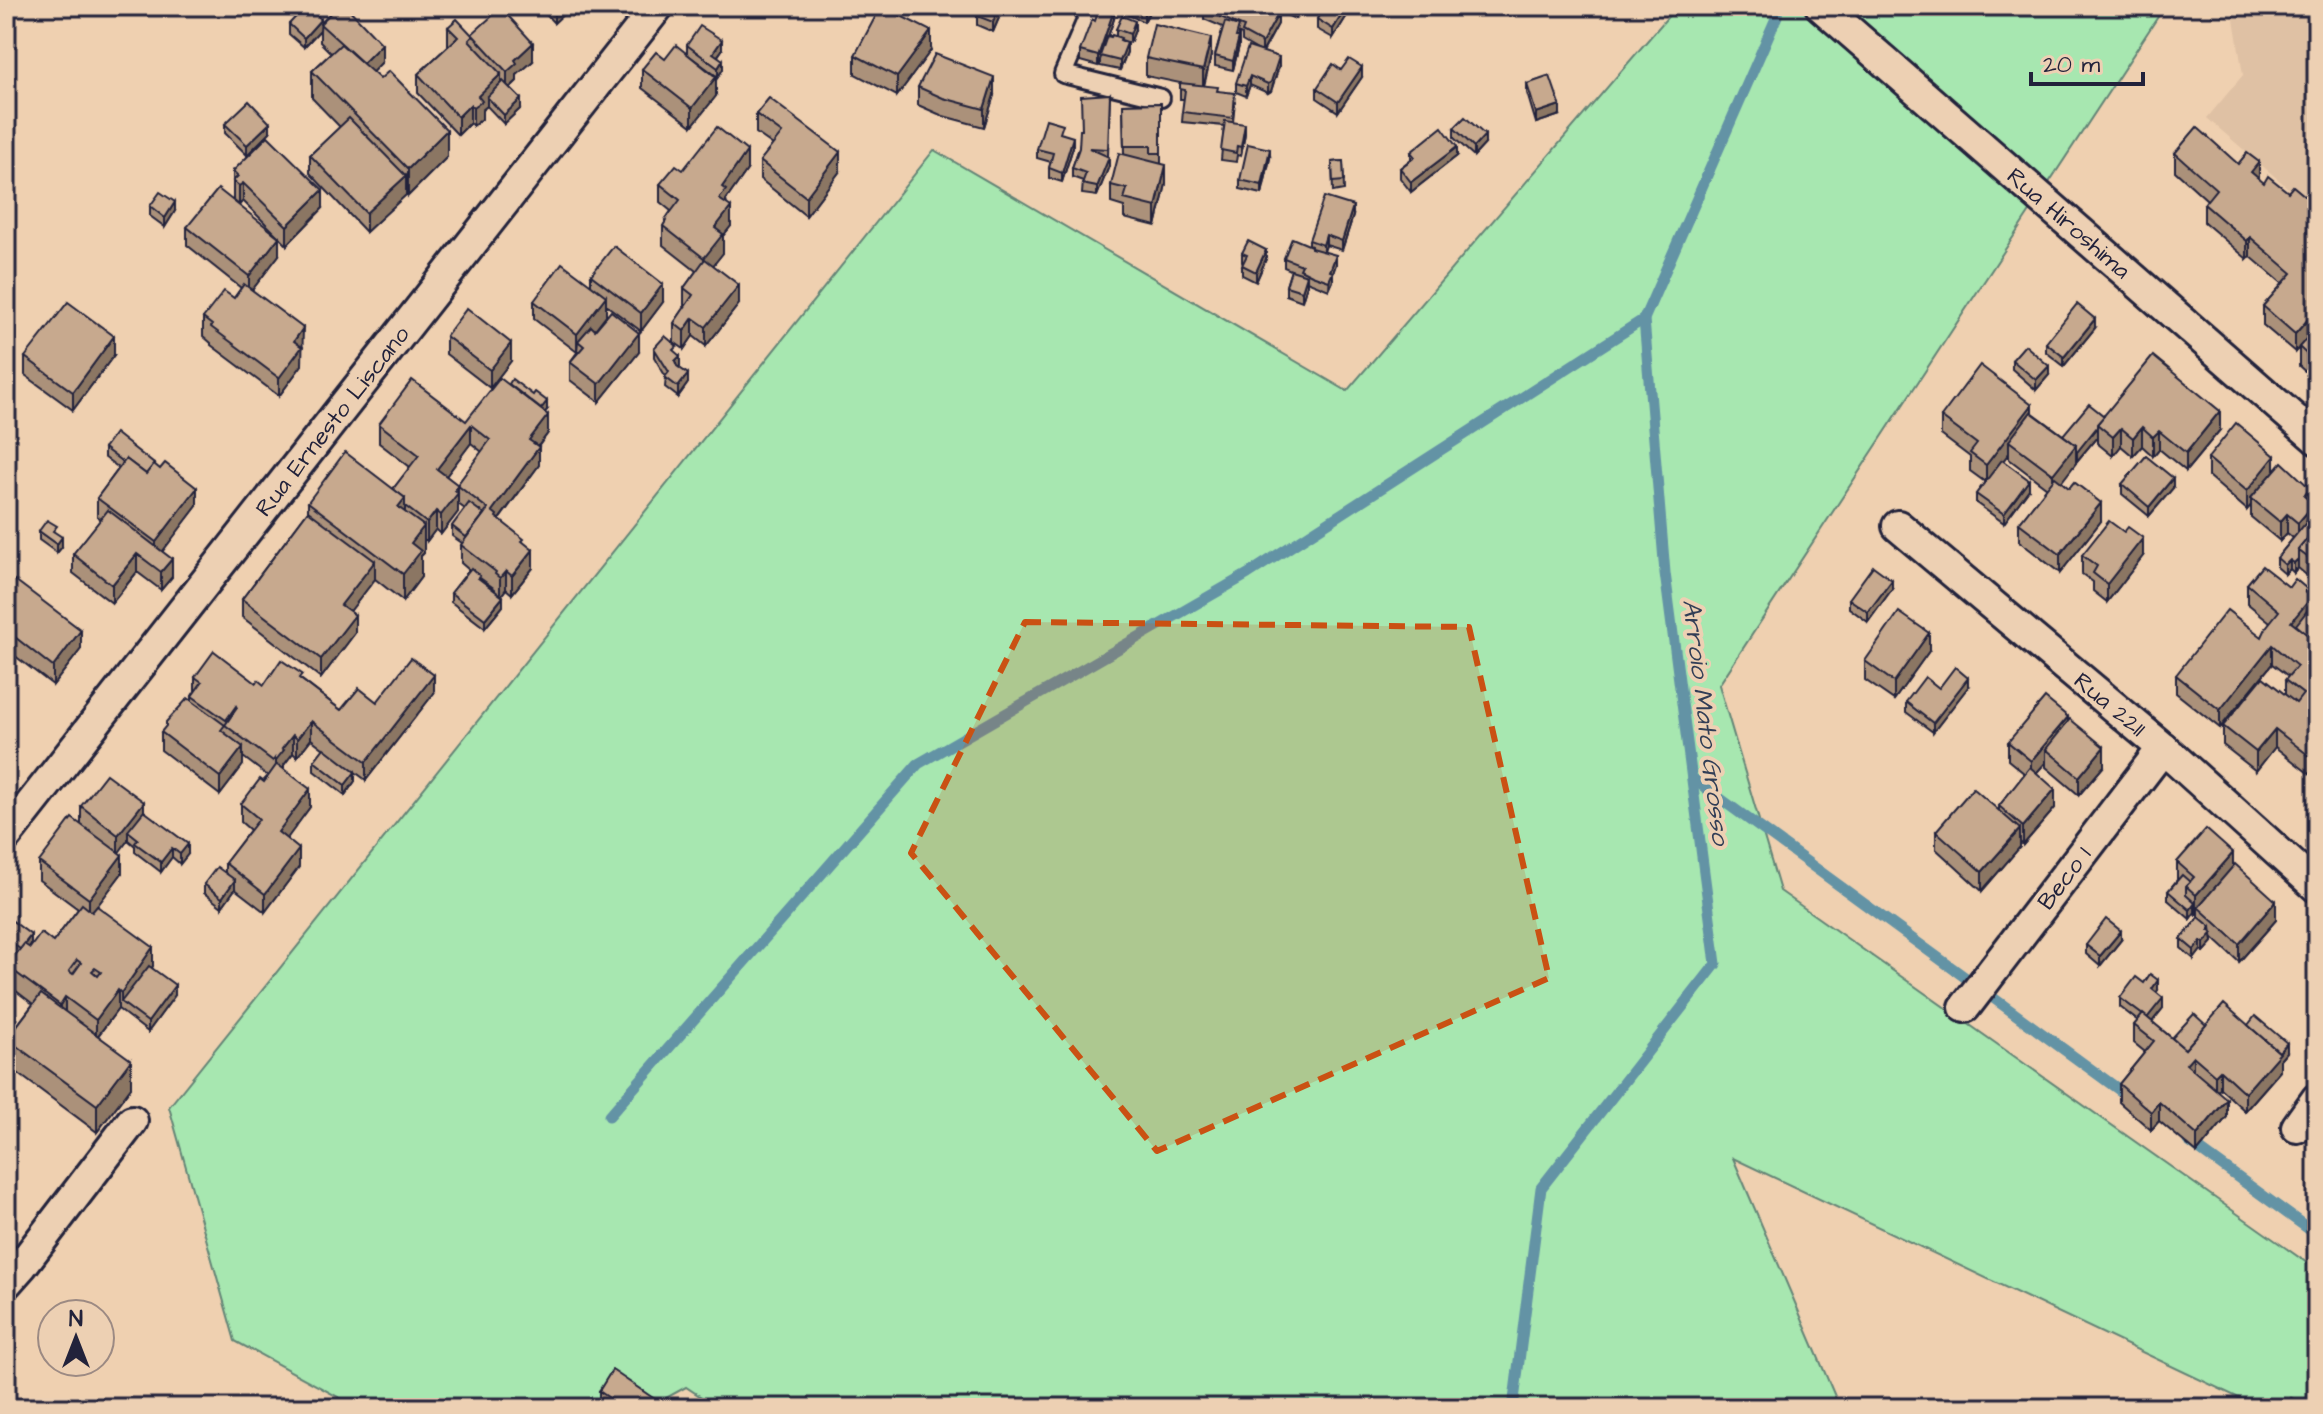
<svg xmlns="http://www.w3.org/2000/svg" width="2323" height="1414" font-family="'Architects Daughter',sans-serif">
	<rect width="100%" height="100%" fill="#efd0b0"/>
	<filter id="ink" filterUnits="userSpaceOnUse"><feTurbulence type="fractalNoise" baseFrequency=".0125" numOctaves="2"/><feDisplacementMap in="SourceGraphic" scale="16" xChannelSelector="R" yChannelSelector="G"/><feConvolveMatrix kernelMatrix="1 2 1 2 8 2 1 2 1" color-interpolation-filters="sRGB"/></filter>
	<g filter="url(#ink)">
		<polygon fill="#dfc1a4" points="2232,6 2317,6 2317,213 2207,118 2243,75"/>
		<polygon fill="#a7e7b0" stroke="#648476" stroke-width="2" points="1677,6 2165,6 1719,685 1780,891 2317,1270 2317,1408 2260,1408 1733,1158 1840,1408 718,1408 686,1387 648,1408 358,1408 235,1341 169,1107 934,150 1347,391"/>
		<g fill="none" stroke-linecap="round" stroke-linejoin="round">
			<g stroke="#6393a5" stroke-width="11">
				<polyline points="1692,778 2129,1097"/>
				<polyline points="609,1116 918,764 1248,574 1644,319"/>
				<polyline points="2188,1141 2317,1235"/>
				<polyline points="1513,1408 1541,1188 1716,964 1665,573 1644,319 1777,16 1778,6"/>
			</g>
			<g stroke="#22223b" stroke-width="22">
				<polyline id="lane" points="1092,6 1063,74 1161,98"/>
			</g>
			<g stroke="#22223b" stroke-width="36">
				<g id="street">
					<polyline points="1821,6 2317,439"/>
					<polyline points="1898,526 2163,748 2317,887"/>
					<polyline points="6,836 658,6"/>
					<polyline points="1965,1007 2163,748"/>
					<polyline points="2297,1127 2317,1099"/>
					<polyline points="6,1283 22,1265 132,1121"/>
				</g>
			</g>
			<use href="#lane" stroke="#edd0b3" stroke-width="16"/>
			<use href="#street" stroke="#edd0b3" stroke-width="30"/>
		</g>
		<g fill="#ab917a" stroke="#22223b" stroke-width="2" fill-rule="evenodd">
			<polygon points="538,6 572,6 554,23"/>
			<polygon points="981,6 1004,6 993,32 977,25 977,16"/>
			<polygon points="1109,6 1152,6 1144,22"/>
			<polygon points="1154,6 1166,6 1164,11"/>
			<polygon points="1206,6 1301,6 1295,19 1275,10 1274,12 1278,24 1263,52 1279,66 1271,91 1268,93 1250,85 1246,96 1236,92 1236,83 1259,51 1242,41 1242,35 1239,34 1239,46 1233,70 1215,66 1215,56 1223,27 1204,19 1204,10"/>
			<polygon points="1324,6 1353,6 1333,38 1317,29 1317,19"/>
			<polygon points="1114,19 1108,36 1116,36 1116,29 1135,30 1130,43 1121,40 1127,52 1120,70 1100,66 1100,58 1098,66 1080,61 1080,51 1095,21"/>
			<polygon points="321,22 382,62 372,72 447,157 408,196 406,194 366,232 310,173 310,155 340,127 312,98 312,71 331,53 320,42 320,30 304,47 289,34 289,24"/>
			<polygon points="448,27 472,36 533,61 517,75 517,81 510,88 521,108 504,124 487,106 482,110 482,119 473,126 470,123 458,135 418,93 418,74 448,46"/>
			<polygon points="687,45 722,50 718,56 723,69 718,77 687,54"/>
			<polygon points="931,50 897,96 855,74 855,55"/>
			<polygon points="1211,56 1204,86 1218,91 1235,102 1233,122 1245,133 1241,156 1237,155 1236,162 1221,160 1224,126 1182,122 1184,99 1180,99 1180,83 1146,76 1146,58"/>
			<polygon points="642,69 716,96 692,126 642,88"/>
			<polygon points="1341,70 1362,77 1338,112 1317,98 1317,88"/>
			<polygon points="1527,84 1560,115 1536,123 1527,93"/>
			<polygon points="918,87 994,95 984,127 943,116 918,105"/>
			<polygon points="1110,94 1108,156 1109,166 1097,196 1082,194 1083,181 1072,177 1072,168 1079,148 1082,130"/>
			<polygon points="1161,103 1161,164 1166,184 1156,226 1124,218 1124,207 1111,203 1111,185 1124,154 1123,104"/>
			<polygon points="756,114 840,171 806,216 760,179 760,161 773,145 756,133"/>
			<polygon points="225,124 270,132 247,155 225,133"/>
			<polygon points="1454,128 1485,144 1474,156 1454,138"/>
			<polygon points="1063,134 1073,147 1062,182 1049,178 1049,168 1051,162 1037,158 1037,149"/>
			<polygon points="1411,152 1457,156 1411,192 1400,178 1400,168 1411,159"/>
			<polygon points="2175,153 2238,164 2259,178 2317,327 2295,352 2263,325 2263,306 2283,284 2250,256 2247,259 2204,222 2204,204 2207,200 2175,171"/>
			<polygon points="1270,158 1262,194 1240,189 1240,180"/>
			<polygon points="1343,161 1344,190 1333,192 1332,162"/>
			<polygon points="683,170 747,170 726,200 731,226 723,236 723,253 713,265 739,304 706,346 693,336 684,349 674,342 674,323 685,307 684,306 684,288 696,271 663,245 663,226 665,223 665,220 671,211 660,202 660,184"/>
			<polygon points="233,171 323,208 287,245 243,201 239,205 233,200"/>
			<polygon points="150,206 175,211 165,227 150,216"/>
			<polygon points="1353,216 1342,250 1326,245 1324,251 1336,264 1333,273 1333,281 1329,290 1307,281 1302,301 1286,295 1286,286 1291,270 1284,267 1284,258 1309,245 1309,240"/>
			<polygon points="187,227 279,255 252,290 303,347 302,349 302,365 279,396 211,345 211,343 203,336 203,318 234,298 241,288 187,245"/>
			<polygon points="1242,253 1266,259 1256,282 1242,275 1242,265 1243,263 1242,262"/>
			<polygon points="591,275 663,302 641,331 606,305 606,315 595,330 639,352 599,402 570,380 570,362 578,351 577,352 534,319 534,301 591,285"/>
			<polygon points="2317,327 2317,382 2299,366 2299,347"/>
			<polygon points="2095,328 2064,366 2046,352 2046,343"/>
			<polygon points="446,336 511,361 490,388 446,354"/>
			<polygon points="654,348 677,354 680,366 679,367 688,383 678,397 665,387 666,377 654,357"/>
			<polygon points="114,355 73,410 25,375 25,357"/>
			<polygon points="2012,360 2049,375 2036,390 2012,369"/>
			<path d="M547 410 545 412 548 433 538 447 539 465 499 520 524 543 533 568 512 594 506 589 501 596 503 606 485 628 451 602V593L469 570 461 563V545L462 543 452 536V526L465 509 458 504V512L441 534 436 529 427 541 424 539V553L421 556V577L403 601 375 579 350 611 355 633 321 678 242 617V599L308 511V502L393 489 410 467 379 443V424L466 421ZM471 443 482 452 457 485 446 476ZM480 578 495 589V591L480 580Z"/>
			<polygon points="2032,412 2063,435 2104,416 2220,430 2186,471 2159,449 2153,456 2142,446 2133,456 2121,446 2113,456 2097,443 2097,437 2077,461 2076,460 2076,463 2061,481 2101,521 2060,573 2019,541 2019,523 2047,488 2009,459 2009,453 2003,461 2029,489 2004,523 1976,503 1976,494 1985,482 1970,471 1970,457 1941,435 1941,417"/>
			<polygon points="104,448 197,506 162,551 172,577 161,590 137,572 112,603 73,573 73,554 101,519 97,516 97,498 119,468 104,457"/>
			<polygon points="2208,458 2275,470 2314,504 2311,579 2298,568 2294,573 2290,569 2285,574 2277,567 2277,558 2293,538 2287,533 2280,541 2251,517 2251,505 2247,510 2208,476"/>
			<polygon points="2122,484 2173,488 2149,516 2122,494"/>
			<polygon points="39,531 62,547 57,553 39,540"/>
			<polygon points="2082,555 2143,556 2107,602 2093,591 2093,582 2082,574"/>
			<polygon points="2247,584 2289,587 2312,615 2317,620 2317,780 2275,747 2256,771 2223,745 2223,726 2285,694 2285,680 2288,676 2272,664 2220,728 2176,693 2176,675 2262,637 2270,622 2247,603"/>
			<polygon points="1892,589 1868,622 1849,608 1849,599"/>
			<polygon points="6,593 81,649 53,685 6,649"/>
			<polygon points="1929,651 1894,700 1865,680 1865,661"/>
			<polygon points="195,677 264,685 302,680 341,710 377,702 434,693 366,780 355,772 355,781 345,795 314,771 314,761 324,749 311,739 297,757 293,753 284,765 283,769 310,807 286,839 299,867 265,912 235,889 222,907 204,893 204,884 225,872 225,863 250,830 241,822 241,804 268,776 243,757 243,765 220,795 161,750 161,732 192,700 192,696 195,691"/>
			<polygon points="1968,687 1933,732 1906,712 1906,702"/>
			<polygon points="2068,722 2104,766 2079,795 2046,767 2046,762 2036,773 2055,808 2023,845 2020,842 2020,847 1982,891 1936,849 1936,831 1999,811 1999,806 2025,774 2008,760 2008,742"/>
			<polygon points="81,806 144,811 188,854 180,864 172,857 161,872 135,852 135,846 128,840 118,853 122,873 97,906 153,966 152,968 175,995 148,1032 118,1009 98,1036 131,1087 97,1132 7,1065 7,1039 33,1004 7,984 7,966 15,955 6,948 6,916 31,944 29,947 53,942 78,909 39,880 39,862 81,824"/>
			<polygon points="2177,862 2233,867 2276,920 2239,962 2213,938 2213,942 2204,952 2201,950 2194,959 2181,948 2181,939 2198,918 2198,911 2196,914 2195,912 2190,919 2168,900 2168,891 2177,880"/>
			<polygon points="2121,940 2100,966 2086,954 2086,945"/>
			<polygon points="2144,983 2158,990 2156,993 2163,1008 2152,1022 2172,1038 2206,1025 2248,1025 2287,1052 2280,1060 2280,1071 2245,1111 2220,1088 2218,1091 2227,1117 2197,1153 2159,1121 2151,1130 2119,1102 2119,1084 2145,1052 2134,1043 2134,1025 2138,1021 2120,1007 2120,998"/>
			<polygon points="599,1391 656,1408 611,1408 599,1400"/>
		</g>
		<g fill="#8b7663" stroke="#22223b" stroke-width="2">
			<polygon points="554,6 572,6 554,23"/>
			<polygon points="1000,6 1004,6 993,32 993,22"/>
			<polygon points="1144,6 1152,6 1144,22"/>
			<polygon points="1295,6 1301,6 1295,19"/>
			<polygon points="1347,6 1353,6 1333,38 1333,29"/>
			<polygon points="1114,10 1114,19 1098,66 1098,56"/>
			<polygon points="1278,14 1278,24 1262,53 1262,43"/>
			<polygon points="321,19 320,30 304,47 304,38"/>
			<polygon points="1135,21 1135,30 1130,43 1130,34"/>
			<polygon points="931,31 931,50 897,96 897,77"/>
			<polygon points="1239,37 1239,46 1233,70 1233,61"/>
			<polygon points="1211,38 1211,56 1203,88 1203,70"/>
			<polygon points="722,40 722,50 713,62 713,53"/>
			<polygon points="533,43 533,61 517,75 517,81 507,90 507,72 515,60"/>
			<polygon points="1127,43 1127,52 1120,70 1120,61"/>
			<polygon points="382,44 382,62 362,83 362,64"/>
			<polygon points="1279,57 1279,66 1271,91 1268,93 1268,84"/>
			<polygon points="723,60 723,69 718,77 718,68"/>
			<polygon points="1362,67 1362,77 1338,112 1338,102"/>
			<polygon points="501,74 501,93 487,97 487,106 482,110 482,119 473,126 473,108 478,96"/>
			<polygon points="1250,76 1250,85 1246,96 1246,86"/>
			<polygon points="716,77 716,96 692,126 692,108"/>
			<polygon points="994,77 994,95 984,127 984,109"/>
			<polygon points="521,99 521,108 504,124 504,115"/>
			<polygon points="470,105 470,123 458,135 458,117"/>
			<polygon points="1560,105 1560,115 1536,123 1536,113"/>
			<polygon points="270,123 270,132 247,155 247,145"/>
			<polygon points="1245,124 1245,133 1241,156 1241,147"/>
			<polygon points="447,130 447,157 408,196 408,169"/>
			<polygon points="1485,135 1485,144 1474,156 1474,147"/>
			<polygon points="1073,137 1073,147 1062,182 1062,173"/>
			<polygon points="1457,147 1457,156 1411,192 1411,182"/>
			<polygon points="1270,149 1270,158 1262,194 1262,185"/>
			<polygon points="747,151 747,170 726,200 726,208 719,199 722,187"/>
			<polygon points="840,152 840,171 806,216 806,197"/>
			<polygon points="1109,157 1109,166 1097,196 1097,187"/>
			<polygon points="2259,162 2259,181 2251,172"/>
			<polygon points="1166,165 1166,184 1156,226 1156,207"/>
			<polygon points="406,176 406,195 366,232 366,213"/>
			<polygon points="243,183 243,201 239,205 239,186"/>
			<polygon points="323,190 323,208 287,245 287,226"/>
			<polygon points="175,202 175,211 165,227 165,218"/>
			<polygon points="1353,206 1353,216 1342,250 1342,241"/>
			<polygon points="731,207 731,226 723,236 723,253 704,277 704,258 715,228"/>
			<polygon points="1326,235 1326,245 1323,254 1323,245"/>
			<polygon points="279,237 279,255 249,294 249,276"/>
			<polygon points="2250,237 2250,256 2247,259 2247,241"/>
			<polygon points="1266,250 1266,259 1256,282 1256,272"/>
			<polygon points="1336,255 1336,264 1333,273 1333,281 1329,290 1330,271"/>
			<polygon points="1307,275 1307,285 1302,301 1302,291"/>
			<polygon points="663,284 663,302 641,331 641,313"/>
			<polygon points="739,285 739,304 706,346 706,327"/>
			<polygon points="606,296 606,315 583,345 578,341 577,352 577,334"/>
			<polygon points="2317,309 2317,327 2295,352 2295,334"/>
			<polygon points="693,318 693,336 684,349 684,331"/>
			<polygon points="2095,319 2095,328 2064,366 2064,357"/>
			<polygon points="303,328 302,365 279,396 279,378 294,341"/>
			<polygon points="639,333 639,352 599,402 599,384"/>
			<polygon points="114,336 114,355 73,410 73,392"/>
			<polygon points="511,343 511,361 490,388 490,370"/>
			<polygon points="680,356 680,366 675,371 675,361"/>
			<polygon points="2049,366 2049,375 2036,390 2036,380"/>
			<polygon points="688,374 688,383 678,397 678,387"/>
			<polygon points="547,401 547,410 537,422 537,413"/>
			<polygon points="2032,405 2032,423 2009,441 2009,453 1986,483 1986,465"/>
			<polygon points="2220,411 2220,430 2186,471 2186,453"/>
			<polygon points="548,415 548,433 529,458 529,440"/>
			<polygon points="471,425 471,443 437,488 437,469"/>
			<polygon points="2097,427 2097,437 2077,461 2077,452"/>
			<polygon points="2142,427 2142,446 2133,456 2133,438"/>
			<polygon points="2121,428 2121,446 2113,456 2113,437"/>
			<polygon points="2159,431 2159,449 2153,456 2153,437"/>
			<polygon points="2076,445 2076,463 2053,493 2053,474"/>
			<polygon points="539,447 539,465 497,522 492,511"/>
			<polygon points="2275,456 2275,474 2251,498 2251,505 2247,510 2247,491"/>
			<polygon points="2173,478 2173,488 2149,516 2149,507"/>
			<polygon points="2029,480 2029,489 2004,523 2004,514"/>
			<polygon points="458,485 458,512 441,534 441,515"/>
			<polygon points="197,488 197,506 156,560 156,542"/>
			<polygon points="2310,488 2310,506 2304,496"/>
			<polygon points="405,498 405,525 398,507"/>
			<polygon points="2101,503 2101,521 2060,573 2060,554"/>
			<polygon points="2314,504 2314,522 2298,542 2298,523"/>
			<polygon points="436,511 436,529 427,541 427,523"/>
			<polygon points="2287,514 2287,533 2280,541 2280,522"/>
			<polygon points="424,526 424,553 421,556 421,577 403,601 403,574 411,543"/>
			<polygon points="62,537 62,547 57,553 57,544"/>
			<polygon points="2143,538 2143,556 2107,602 2107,584"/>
			<polygon points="533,550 533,568 512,594 512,576"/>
			<polygon points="2317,553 2317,571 2311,579 2311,560"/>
			<polygon points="137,554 137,572 112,603 112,585"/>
			<polygon points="172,559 172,577 161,590 161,572"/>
			<polygon points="2298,559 2298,568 2294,573 2294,563"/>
			<polygon points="2290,560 2290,569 2285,574 2285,565"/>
			<polygon points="375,561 375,579 341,623 341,605"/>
			<polygon points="506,571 506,589 500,597 500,578"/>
			<polygon points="1892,580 1892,589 1868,622 1868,612"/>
			<polygon points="2307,589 2307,602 2312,597 2312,615 2296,634 2291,622"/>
			<polygon points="503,597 503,606 485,628 485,619"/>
			<polygon points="355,615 355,633 321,678 321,659"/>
			<polygon points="81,630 81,649 53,685 53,667"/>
			<polygon points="1929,633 1929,651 1894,700 1894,682"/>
			<polygon points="2272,645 2272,664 2220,728 2220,710"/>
			<polygon points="434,675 434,693 366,780 366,762"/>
			<polygon points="1968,678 1968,687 1933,732 1933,723"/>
			<polygon points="2317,678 2317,696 2311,685"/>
			<polygon points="2068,717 2068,735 2046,749 2046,762 2031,779 2031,761"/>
			<polygon points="311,721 311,739 297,757 297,739"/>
			<polygon points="2275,729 2275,747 2256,771 2256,752"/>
			<polygon points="293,735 293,753 284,765 284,768 276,778 276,760 282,749"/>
			<polygon points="243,747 243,765 220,795 220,777"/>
			<polygon points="2104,747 2104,766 2079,795 2079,777"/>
			<polygon points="355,772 355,781 345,795 345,785"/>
			<polygon points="310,789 310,807 278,851 278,832"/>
			<polygon points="2055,789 2055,808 2023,845 2023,827"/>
			<polygon points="144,802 144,820 128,831 128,840 118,854 118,835"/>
			<polygon points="2020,829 2020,847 1982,891 1982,872"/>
			<polygon points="188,844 188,854 180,864 180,854"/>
			<polygon points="172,848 172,857 161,872 161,862"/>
			<polygon points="299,849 299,867 265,912 265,894"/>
			<polygon points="2233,853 2233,871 2198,907 2198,911 2196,914 2196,895"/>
			<polygon points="122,855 122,873 89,917 89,899"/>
			<polygon points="235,880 235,889 222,907 222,898"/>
			<polygon points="2276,901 2276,920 2239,962 2239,944"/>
			<polygon points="2195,903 2195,912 2190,919 2190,910"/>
			<polygon points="2211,927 2213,942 2204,952 2204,943"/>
			<polygon points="2121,931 2121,940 2100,966 2100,956"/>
			<polygon points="31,935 31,944 21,959 21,950"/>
			<polygon points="2201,941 2201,950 2194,959 2194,950"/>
			<polygon points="153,947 153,966 125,1005 121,1002 121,993"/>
			<polygon points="2158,980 2158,990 2152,998 2152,989"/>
			<polygon points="175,985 175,995 148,1032 148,1022"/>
			<polygon points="118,990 118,1009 96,1038 96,1020"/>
			<polygon points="65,997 65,1016 60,1024 60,1005"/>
			<polygon points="2163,998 2163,1008 2147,1028 2147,1018"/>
			<polygon points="2211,1038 2193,1058 2193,1075 2186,1083 2185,1058"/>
			<polygon points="2287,1043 2287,1052 2280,1060 2280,1071 2245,1111 2245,1093"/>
			<polygon points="131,1060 131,1087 97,1132 97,1105"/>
			<polygon points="2220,1070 2220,1088 2215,1094 2215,1075"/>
			<polygon points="2227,1099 2227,1117 2197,1153 2197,1135"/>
			<polygon points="2159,1102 2159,1121 2151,1130 2151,1112"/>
		</g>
		<g fill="#c7a98e" stroke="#22223b" stroke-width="2" fill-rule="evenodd">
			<polygon points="306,6 307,6 321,19 304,38 289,24"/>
			<polygon points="337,6 346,6 382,44 363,63 320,24"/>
			<polygon points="881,6 931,31 897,77 855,55"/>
			<polygon points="981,6 1000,6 993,22 977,16"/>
			<polygon points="1100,6 1104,6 1114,10 1098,56 1080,51 1092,19 1095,21"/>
			<polygon points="1206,6 1263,6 1278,14 1262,43 1242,32 1244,27 1204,10"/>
			<polygon points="1324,6 1347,6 1333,29 1317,19"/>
			<polygon points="501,8 533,43 515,60 517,63 507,72 472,34"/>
			<polygon points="1122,16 1135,21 1130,34 1116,29"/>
			<polygon points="457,19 473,36 469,40 501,74 478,96 482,101 473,108 470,105 458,117 418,74 458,37 448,27"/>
			<polygon points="1225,22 1239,26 1236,37 1239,37 1233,61 1215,56"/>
			<polygon points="1154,24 1211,38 1203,70 1146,58"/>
			<polygon points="700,26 722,40 713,53 723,60 718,68 687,45"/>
			<polygon points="1112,35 1121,38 1120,40 1127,43 1120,61 1100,56 1107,36 1111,37"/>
			<polygon points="341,44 380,79 389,71 447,130 408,169 312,71"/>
			<polygon points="676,45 716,77 692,108 642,69 656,52 665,59"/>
			<polygon points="1248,47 1279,57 1271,82 1268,84 1250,76 1246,86 1236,83"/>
			<polygon points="935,54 994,77 984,109 943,98 918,87"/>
			<polygon points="1349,59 1362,67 1338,102 1317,88 1333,64 1341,70"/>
			<polygon points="1550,76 1560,105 1536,113 1527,84"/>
			<polygon points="503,81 521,99 504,115 487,97"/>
			<polygon points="1180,83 1218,87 1217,91 1235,93 1233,118 1182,112 1185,90 1180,89"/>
			<polygon points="1110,94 1108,149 1089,148 1109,157 1097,187 1082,184 1086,173 1072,168 1079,148 1080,130 1082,130 1081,96"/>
			<polygon points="769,98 840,152 806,197 760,161 782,133 756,114"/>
			<polygon points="249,101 270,123 247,145 225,124"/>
			<polygon points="1161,103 1161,153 1151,153 1151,146 1124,146 1123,104"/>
			<polygon points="1465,117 1485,135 1474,147 1454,128"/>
			<polygon points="349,118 406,176 366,213 310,155"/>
			<polygon points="1046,119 1063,124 1060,133 1073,137 1062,173 1049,168 1053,153 1037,149"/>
			<polygon points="1225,121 1245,124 1241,147 1237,146 1236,153 1221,150"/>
			<polygon points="717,127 747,151 722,187 726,190 719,199 731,207 715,228 723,234 704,258 663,226 666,221 665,220 680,200 660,184 676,165 683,170"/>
			<polygon points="1442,127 1457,147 1411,182 1400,168 1415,157 1411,152"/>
			<polygon points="2197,127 2238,164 2247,153 2259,162 2251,172 2264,183 2268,176 2288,192 2293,186 2317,206 2317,243 2314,247 2317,249 2317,309 2295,334 2263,306 2292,273 2250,237 2247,241 2204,204 2216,189 2175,153"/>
			<polygon points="268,136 323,190 287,226 243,183 239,186 233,181 238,176 233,171"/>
			<polygon points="1248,144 1270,149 1262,185 1240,180"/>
			<polygon points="1119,153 1166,165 1156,207 1124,199 1127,189 1111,185"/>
			<polygon points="1343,161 1344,181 1333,182 1332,162"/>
			<polygon points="218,189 279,237 249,276 187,227"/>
			<polygon points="160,192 175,202 165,218 150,206"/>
			<polygon points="1324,197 1353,206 1342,241 1326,235 1323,245 1309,240"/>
			<polygon points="1292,238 1311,246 1311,248 1336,255 1330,271 1333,272 1329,281 1312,275 1300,269 1302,265 1284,258"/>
			<polygon points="1248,241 1266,250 1256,272 1242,265 1247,255 1242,253"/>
			<polygon points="614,246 663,284 641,313 591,275"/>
			<polygon points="705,259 739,285 706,327 693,318 684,331 674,323 693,295 684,288"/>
			<polygon points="562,263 606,296 577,334 534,301"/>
			<polygon points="1291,270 1307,275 1302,291 1286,286"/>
			<polygon points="244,284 303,328 294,341 302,347 279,378 211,327 212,325 203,318 224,291 234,298"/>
			<polygon points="68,302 114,336 73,392 25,357"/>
			<polygon points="2077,304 2095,319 2064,357 2046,343"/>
			<polygon points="467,308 511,343 490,370 446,336"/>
			<polygon points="611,311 639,333 599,384 570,362 584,346 578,341 591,326 595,330"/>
			<polygon points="2317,327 2317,364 2299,347"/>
			<polygon points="665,336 677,346 673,350 680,356 675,361 677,366 688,374 678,387 665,377 669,372 654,348"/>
			<polygon points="2025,345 2049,366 2036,380 2012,360"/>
			<polygon points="2153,356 2220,411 2186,453 2159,431 2153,437 2142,427 2133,438 2121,428 2113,437 2097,424"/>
			<polygon points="1980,365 2032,405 1986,465 1970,453 1977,444 1941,417"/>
			<polygon points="500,378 548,415 529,440 539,447 492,511 497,515 496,517 524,539 522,541 533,550 512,576 506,571 500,578 495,574 496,572 461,545 488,509 457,485 490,440 471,425 437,469 458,485 455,490 458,493 441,515 436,511 427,523 405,506 405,498 393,489 419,455 379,424 412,380 466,421"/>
			<polygon points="512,379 533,395 535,392 547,401 541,409 509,384"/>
			<polygon points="2089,404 2104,416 2097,424 2097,427 2077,452 2076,451 2076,445 2063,435"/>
			<polygon points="2031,412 2076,445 2053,474 2009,441"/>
			<polygon points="2236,423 2275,456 2247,491 2208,458"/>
			<polygon points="115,433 154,464 146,474 126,459 124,463 104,448"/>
			<polygon points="345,452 405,498 398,507 424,526 411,543 421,551 403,574 308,502"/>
			<polygon points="2146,456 2173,478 2149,507 2122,484"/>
			<polygon points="126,459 146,474 154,464 160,469 165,463 197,488 156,542 97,498"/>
			<polygon points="2002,460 2029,480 2004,514 1976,494"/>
			<polygon points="2282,462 2310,488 2304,496 2314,504 2298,523 2287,514 2280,522 2251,498"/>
			<polygon points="2055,477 2069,488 2074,482 2101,503 2060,554 2019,523"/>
			<polygon points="469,503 484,514 466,537 452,526"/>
			<polygon points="2317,509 2317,527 2298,550 2298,559 2294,563 2290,560 2285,565 2277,558"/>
			<polygon points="108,510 172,559 161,572 137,554 112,585 73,554"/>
			<polygon points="308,511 375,561 341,605 355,615 321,659 242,599"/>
			<polygon points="47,520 57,526 53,531 62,537 57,544 39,531"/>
			<polygon points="2109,521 2124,532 2128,527 2143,538 2107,584 2093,573 2097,566 2082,555"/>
			<polygon points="2317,527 2317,553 2311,560 2298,550"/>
			<polygon points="1873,566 1892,580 1868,612 1849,599"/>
			<polygon points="2262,566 2289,587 2295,579 2307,589 2305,592 2312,597 2291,622 2317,642 2317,678 2311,685 2317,689 2317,762 2275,729 2256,752 2223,726 2263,677 2296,703 2303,694 2285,680 2297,666 2272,645 2220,710 2176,675 2227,610 2262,637 2267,626 2279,611 2247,584"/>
			<polygon points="471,568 480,576 478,578 503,597 485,619 451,593"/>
			<polygon points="15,580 81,630 53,667 6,630 6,593"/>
			<polygon points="2307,611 2317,620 2317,642 2296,625"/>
			<polygon points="1899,612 1929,633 1894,682 1865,661"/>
			<polygon points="214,651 256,683 258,680 264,685 281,660 302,674 299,678 341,710 359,688 377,702 411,658 434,675 366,762 311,721 297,739 293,735 282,749 284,750 276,760 275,758 273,761 225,725 221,730 243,747 220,777 161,732 166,726 166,722 188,698 225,725 237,708 236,706 226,720 192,696 202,682 195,677"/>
			<polygon points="1955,667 1968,678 1933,723 1906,702 1925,677 1939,688"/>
			<polygon points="2045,698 2068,717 2031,761 2008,742"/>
			<polygon points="2070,719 2104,747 2079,777 2046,749"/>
			<polygon points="324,748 355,772 345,785 314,761"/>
			<polygon points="277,764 310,789 278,832 299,849 265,894 225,863 259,819 241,804 260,779 264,782"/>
			<polygon points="2030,767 2055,789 2023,827 1999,806"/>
			<polygon points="106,774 144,802 118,835 81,806"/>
			<polygon points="1973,788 2020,829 1982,872 1936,831"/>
			<polygon points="144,811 188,844 180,854 172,848 161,862 135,843 138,839 128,831"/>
			<polygon points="72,818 122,855 89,899 39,862"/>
			<polygon points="2206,829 2233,853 2196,895 2186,886 2194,877 2177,862"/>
			<polygon points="2235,864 2276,901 2239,944 2198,907"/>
			<polygon points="217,867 235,880 222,898 204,884"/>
			<polygon points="2182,875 2190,882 2186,886 2186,895 2195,903 2190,910 2168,891"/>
			<path d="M82 904 92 912 97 906 153 947 121 993 118 990 96 1020 65 997 60 1005 7 966 24 944 30 948 41 933 53 942ZM77 960 81 963 73 974 69 971ZM95 968 101 972 98 976 92 971Z"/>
			<polygon points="6,916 31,935 20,949 6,939"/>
			<polygon points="2199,917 2211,927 2209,930 2213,933 2204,943 2201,941 2194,950 2181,939"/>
			<polygon points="2106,919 2121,931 2100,956 2086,945"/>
			<polygon points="149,966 175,985 148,1022 121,1002"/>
			<polygon points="2150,974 2158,980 2152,989 2163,998 2147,1018 2120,998 2136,977 2144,983"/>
			<polygon points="41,994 131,1060 97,1105 7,1039"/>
			<polygon points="2224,1004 2280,1053 2245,1093 2220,1070 2215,1075 2193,1056 2186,1064 2227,1099 2197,1135 2159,1102 2151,1112 2119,1084 2154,1041 2134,1025 2143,1014 2185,1049"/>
			<polygon points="2194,1014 2206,1025 2185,1049 2172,1038"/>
			<polygon points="2255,1016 2287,1043 2279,1052 2248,1025"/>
			<polygon points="612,1370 656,1400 650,1408 624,1408 599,1391"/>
			<polygon points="2291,1398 2312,1408 2286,1408"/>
		</g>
	</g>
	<path fill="#ca5113" fill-opacity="0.2" stroke="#ca5113" stroke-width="6" stroke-dasharray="16 10" stroke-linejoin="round" d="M1025 622 1469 627 1549 978 1157 1151 911 853Z"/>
	<g text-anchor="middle" stroke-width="8" stroke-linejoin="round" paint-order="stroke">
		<g font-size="24" fill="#22223b" stroke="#edd0b3">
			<text transform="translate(2069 223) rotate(41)" y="8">Rua Hiroshima</text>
			<text transform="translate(332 421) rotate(-52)" y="8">Rua Ernesto Liscano</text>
			<text transform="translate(2110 704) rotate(40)" y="8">Rua 2211</text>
			<text transform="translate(2064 878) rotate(-53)" y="8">Beco 1</text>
		</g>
		<g font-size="26" font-style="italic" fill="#323e56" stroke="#edd0b3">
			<text transform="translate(1707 722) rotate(83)" y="9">Arroio Mato Grosso</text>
		</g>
	</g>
	<rect width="2323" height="1414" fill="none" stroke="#edd0b3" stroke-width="32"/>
	<rect x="16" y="16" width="2291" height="1382" fill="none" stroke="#22223b" stroke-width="3" filter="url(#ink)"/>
	<g transform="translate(76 1338)"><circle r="38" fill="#edd0b3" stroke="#9c8a83" stroke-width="2"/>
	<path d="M0-6L14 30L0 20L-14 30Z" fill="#22223b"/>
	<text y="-12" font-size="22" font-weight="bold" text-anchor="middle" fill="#22223b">N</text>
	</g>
	<path d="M2031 72v12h112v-12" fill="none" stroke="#22223b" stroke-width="4"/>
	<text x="2043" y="72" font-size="24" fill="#22223b" stroke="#edd0b3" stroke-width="6" paint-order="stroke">20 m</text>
</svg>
